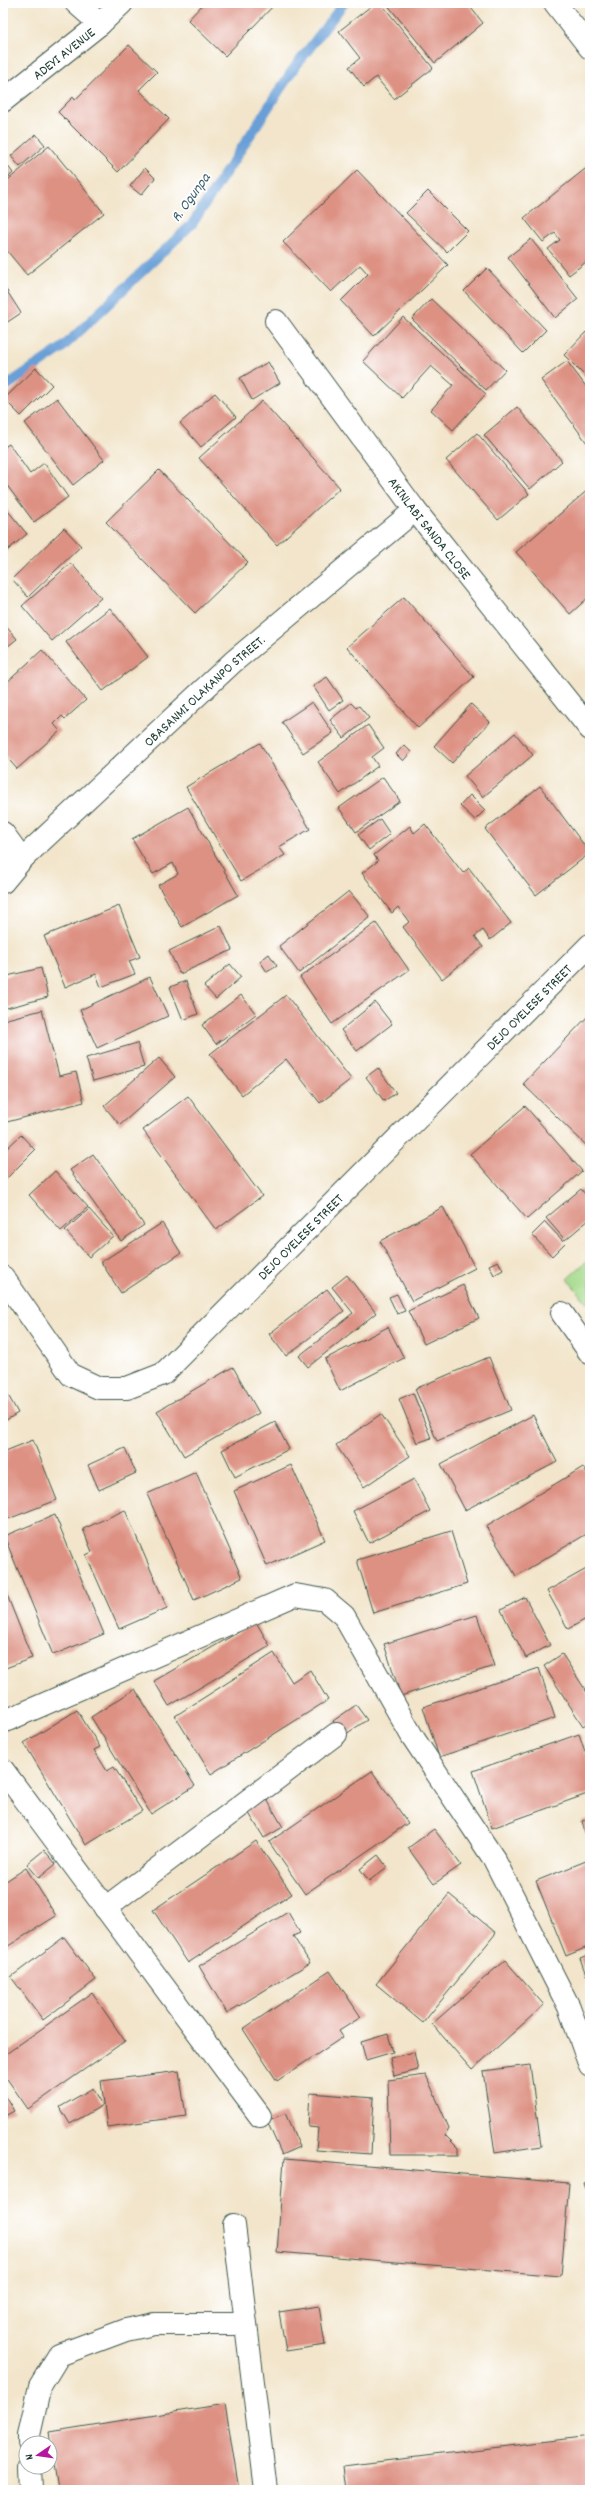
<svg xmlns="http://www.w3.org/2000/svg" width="593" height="2493" font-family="Dekko,sans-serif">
	<rect width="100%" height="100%" fill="#fff"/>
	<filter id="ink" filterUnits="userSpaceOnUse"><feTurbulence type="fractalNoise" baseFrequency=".025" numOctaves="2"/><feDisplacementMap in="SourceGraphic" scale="8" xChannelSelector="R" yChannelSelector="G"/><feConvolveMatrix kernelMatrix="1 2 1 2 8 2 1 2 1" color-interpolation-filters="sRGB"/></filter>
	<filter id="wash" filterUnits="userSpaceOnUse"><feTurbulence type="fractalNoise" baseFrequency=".012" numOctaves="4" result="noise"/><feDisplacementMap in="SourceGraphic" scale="16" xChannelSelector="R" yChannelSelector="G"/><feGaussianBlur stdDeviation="0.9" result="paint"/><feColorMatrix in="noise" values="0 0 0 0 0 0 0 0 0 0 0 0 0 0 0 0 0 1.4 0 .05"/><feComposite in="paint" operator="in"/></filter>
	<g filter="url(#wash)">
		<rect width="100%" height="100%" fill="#f2e5cb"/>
		<polygon fill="#a5da8b" stroke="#628c60" points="590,1258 590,1306 567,1279"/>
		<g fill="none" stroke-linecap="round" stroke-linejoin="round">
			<polyline stroke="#699fd6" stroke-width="10" points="3,388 62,348 192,224 292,71 344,3"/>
		</g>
		<g id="blocks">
			<g fill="#dd9183">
				<polygon points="204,3 276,3 225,56 188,20"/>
				<polygon points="375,3 381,3 433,68 394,99 376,77 364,87 349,67 360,58 339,31"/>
				<polygon points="386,3 467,3 483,23 435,63"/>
				<polygon points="129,45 157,72 139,90 169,119 118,172 58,112 73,97 75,100"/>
				<polygon points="36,134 45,145 20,167 11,156"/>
				<polygon points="49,146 104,213 27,275 3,246 3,184"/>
				<polygon points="4,161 13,173 3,182 3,162"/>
				<polygon points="590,165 590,259 569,275 548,249 560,240 555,233 543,242 524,218"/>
				<polygon points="145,168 155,178 141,195 130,186"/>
				<polygon points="357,170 448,265 374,336 341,301 368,274 360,265 331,292 283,242"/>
				<polygon points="428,191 468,231 447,252 406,213"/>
				<polygon points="531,239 578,299 555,318 508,257"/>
				<polygon points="487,268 546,330 523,353 464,291"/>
				<polygon points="3,285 21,313 3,325"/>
				<polygon points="431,299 505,370 486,390 412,319"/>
				<polygon points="403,317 486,394 453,430 431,410 453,385 431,366 402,398 363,361"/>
				<polygon points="586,332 590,336 590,381 564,355"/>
				<polygon points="567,361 590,392 590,447 541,380"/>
				<polygon points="268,362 280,383 252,400 240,378"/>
				<polygon points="36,368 52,385 21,416 4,399"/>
				<polygon points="215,393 236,417 201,447 180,423"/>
				<polygon points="57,398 104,460 73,485 25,423"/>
				<polygon points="262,401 340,488 277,545 199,458"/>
				<polygon points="517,407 562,461 530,489 484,435"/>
				<polygon points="477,433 529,494 498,520 446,460"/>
				<polygon points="9,444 30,474 44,463 68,497 34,522 3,480 3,448"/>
				<polygon points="159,470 248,562 195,613 106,522"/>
				<polygon points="590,488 590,596 570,614 516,552"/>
				<polygon points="3,505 27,534 3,554"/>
				<polygon points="64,528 81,546 28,597 12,579"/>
				<polygon points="71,563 101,598 52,641 22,606"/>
				<polygon points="404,597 474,677 418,728 347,647"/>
				<polygon points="110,608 148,657 103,691 66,642"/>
				<polygon points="3,623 17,639 3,650"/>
				<polygon points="42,650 86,700 65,719 62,716 54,724 60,731 17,769 3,753 3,686"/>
				<polygon points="327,677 343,700 329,710 313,686"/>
				<polygon points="312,702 333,733 303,753 282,722"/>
				<polygon points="351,703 356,708 359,706 369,718 344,738 330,720"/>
				<polygon points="471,704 490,722 452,763 434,746"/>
				<polygon points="368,725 384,748 372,757 378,766 340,794 318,762"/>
				<polygon points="515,733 533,755 483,797 465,776"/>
				<polygon points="260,743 310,829 279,847 285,855 241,881 186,787"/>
				<polygon points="404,745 411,752 403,761 396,754"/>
				<polygon points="383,777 400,801 356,832 339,808"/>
				<polygon points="540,786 590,853 536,895 485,829"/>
				<polygon points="470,795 485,810 475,820 460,806"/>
				<polygon points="188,807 238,895 182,927 158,885 178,874 173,863 153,874 132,839"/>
				<polygon points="380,819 390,834 369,850 358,835"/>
				<polygon points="425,824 463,873 469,868 511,923 490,940 483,930 475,936 483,947 442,979 403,927 409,922 398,907 392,913 362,873 378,861 374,855 410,826 414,833"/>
				<polygon points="349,891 370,917 299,973 279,946"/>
				<polygon points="119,906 140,957 129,961 135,974 101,987 96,974 65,987 44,936"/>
				<polygon points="376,923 409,970 332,1024 300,977"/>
				<polygon points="221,926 232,950 180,974 169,951"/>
				<polygon points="269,954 277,966 267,972 260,961"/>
				<polygon points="230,964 241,977 216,999 204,986"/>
				<polygon points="41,968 48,997 3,1009 3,977"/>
				<polygon points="150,977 168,1016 97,1048 80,1010"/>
				<polygon points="186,981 198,1014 183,1020 170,987"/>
				<polygon points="241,995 256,1014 216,1044 202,1025"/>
				<polygon points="286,995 351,1079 320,1103 286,1059 242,1095 210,1054"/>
				<polygon points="375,1002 392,1024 357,1051 341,1030"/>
				<polygon points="42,1010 59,1076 76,1072 84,1102 3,1123 3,1020"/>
				<polygon points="590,1014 590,1149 523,1084"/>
				<polygon points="137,1043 144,1067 93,1081 86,1058"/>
				<polygon points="159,1058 175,1077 120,1125 104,1106"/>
				<polygon points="378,1068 396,1093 384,1101 366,1077"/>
				<polygon points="188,1096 262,1196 216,1230 143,1130"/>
				<polygon points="525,1106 582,1171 527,1219 470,1154"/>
				<polygon points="21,1135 35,1150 5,1180 3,1152"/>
				<polygon points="93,1154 144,1225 121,1241 70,1170"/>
				<polygon points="55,1171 88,1207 61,1231 29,1195"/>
				<polygon points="581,1189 590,1200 590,1219 565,1240 546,1218"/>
				<polygon points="443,1207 475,1268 412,1301 380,1241"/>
				<polygon points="89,1209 113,1236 89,1257 65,1230"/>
				<polygon points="545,1222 565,1243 552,1256 532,1235"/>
				<polygon points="162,1223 181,1253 121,1293 101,1262"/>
				<polygon points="498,1261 503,1270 494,1275 489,1265"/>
				<polygon points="347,1275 376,1313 308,1367 299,1356 353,1313 332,1287"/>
				<polygon points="463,1285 479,1318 424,1344 408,1311"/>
				<polygon points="327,1289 344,1311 286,1356 269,1334"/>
				<polygon points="397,1294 405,1311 397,1314 389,1297"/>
				<polygon points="388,1327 404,1358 340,1391 325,1359"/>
				<polygon points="489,1357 511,1410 437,1441 415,1389"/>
				<polygon points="233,1367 259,1413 184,1456 157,1411"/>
				<polygon points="3,1386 18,1413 3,1422"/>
				<polygon points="413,1393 431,1438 417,1443 399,1399"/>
				<polygon points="381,1414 410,1456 364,1487 336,1445"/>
				<polygon points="533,1415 557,1462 465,1510 441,1464"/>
				<polygon points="275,1422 289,1449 235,1477 222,1450"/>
				<polygon points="33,1440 57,1500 3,1521 3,1452"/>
				<polygon points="125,1448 136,1473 99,1490 88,1465"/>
				<polygon points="291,1465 325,1540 267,1566 234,1491"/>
				<polygon points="583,1467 590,1479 590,1532 516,1576 486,1526"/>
				<polygon points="196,1472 242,1578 194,1600 147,1494"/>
				<polygon points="414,1479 430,1511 369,1543 353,1511"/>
				<polygon points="125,1510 167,1608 119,1629 86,1555 92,1552 83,1529"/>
				<polygon points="55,1515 104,1634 53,1655 4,1536"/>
				<polygon points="451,1531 467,1584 373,1613 357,1560"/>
				<polygon points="590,1567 590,1617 568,1629 547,1591"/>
				<polygon points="3,1585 32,1658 3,1669"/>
				<polygon points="525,1597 550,1645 526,1658 501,1610"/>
				<polygon points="477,1615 494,1666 401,1696 384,1644"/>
				<polygon points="256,1622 270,1646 169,1706 154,1681"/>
				<polygon points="274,1653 292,1682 310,1670 328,1700 211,1774 175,1716"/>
				<polygon points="562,1654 590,1697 590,1721 583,1726 544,1666"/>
				<polygon points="539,1668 555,1718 439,1757 423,1707"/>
				<polygon points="135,1689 195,1786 151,1814 91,1717"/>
				<polygon points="356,1705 367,1720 343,1736 333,1721"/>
				<polygon points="77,1710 100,1747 94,1750 107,1771 114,1767 142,1811 86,1845 24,1743"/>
				<polygon points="579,1734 590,1766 590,1793 492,1828 473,1771"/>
				<polygon points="372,1771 408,1823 305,1894 269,1842"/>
				<polygon points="266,1798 283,1827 264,1838 247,1810"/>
				<polygon points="590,1818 590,1832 585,1833 582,1821"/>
				<polygon points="434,1829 461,1865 434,1884 408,1848"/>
				<polygon points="256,1841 292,1894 188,1963 153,1910"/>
				<polygon points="44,1850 56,1864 39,1878 27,1864"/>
				<polygon points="378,1855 387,1867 369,1881 360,1869"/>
				<polygon points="586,1861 590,1871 590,1946 566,1956 536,1881"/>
				<polygon points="26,1868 56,1916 5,1948 3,1883"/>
				<polygon points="449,1894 496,1933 423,2023 376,1984"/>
				<polygon points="288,1912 300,1933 293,1936 310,1963 227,2013 199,1966"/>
				<polygon points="64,1937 96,1980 43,2020 11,1977"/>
				<polygon points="590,1955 590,1974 586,1975 580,1958"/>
				<polygon points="505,1960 544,2005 472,2070 432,2024"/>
				<polygon points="330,1971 361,2017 339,2031 343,2037 277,2081 243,2029"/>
				<polygon points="92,1993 125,2041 28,2109 3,2073 3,2056"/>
				<polygon points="388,2034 393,2052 366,2060 361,2042"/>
				<polygon points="414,2052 418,2070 394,2076 390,2058"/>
				<polygon points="530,2065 541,2146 495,2153 483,2071"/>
				<polygon points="179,2071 186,2116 107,2127 101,2081"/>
				<polygon points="426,2075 449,2128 445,2135 458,2148 458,2155 390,2155 388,2080"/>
				<polygon points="93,2088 103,2105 70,2124 60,2107"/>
				<polygon points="3,2092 14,2111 3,2117"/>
				<polygon points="310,2093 374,2098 371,2154 316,2150 318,2128 308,2127"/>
				<polygon points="285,2113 300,2147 282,2155 267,2121"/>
				<polygon points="284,2159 569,2183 561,2276 277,2252"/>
				<polygon points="590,2181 590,2203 584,2183"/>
				<polygon points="319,2306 325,2345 286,2351 279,2312"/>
				<polygon points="225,2404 239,2490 58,2490 49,2432"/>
				<polygon points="590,2436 590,2490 346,2490 343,2466"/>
			</g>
		</g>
	</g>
	<g filter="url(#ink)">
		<use href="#blocks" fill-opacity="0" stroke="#3f564b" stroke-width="1"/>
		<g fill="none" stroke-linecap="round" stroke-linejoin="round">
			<g stroke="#3f564b" stroke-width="24">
				<g id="minor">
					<polyline points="76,3 100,24"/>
					<polyline points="555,3 590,48"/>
					<path id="s1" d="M3 101 100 24 122 3"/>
					<path id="s2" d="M276 321 415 510 590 729"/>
					<polyline points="3,833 22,859"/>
					<path id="s3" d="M3 882 22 859 233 662 415 510"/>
					<path id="s4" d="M3 1277 71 1375 99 1388H127L163 1374 590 945"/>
					<polyline points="562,1313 590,1353"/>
					<polyline points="3,1722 295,1595 325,1600 344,1616 412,1736 494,1859 569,2007 590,2066"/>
					<polyline points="3,1770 260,2116"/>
					<polyline points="105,1908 336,1734"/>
					<polyline points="234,2225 266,2490"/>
					<polyline points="29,2443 29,2435 40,2386 59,2355 126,2330 154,2324 244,2324"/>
					<polyline points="30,2467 31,2490"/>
				</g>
			</g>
			<use href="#minor" stroke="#fff" stroke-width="22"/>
		</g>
	</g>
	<g text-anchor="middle" stroke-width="3.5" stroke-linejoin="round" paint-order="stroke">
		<g font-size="14" fill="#1f3d34" stroke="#fff">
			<text dy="5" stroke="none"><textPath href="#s1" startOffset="77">ADEYI AVENUE</textPath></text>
			<text dy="5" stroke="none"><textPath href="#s2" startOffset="258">AKINLABI SANDA CLOSE</textPath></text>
			<text dy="5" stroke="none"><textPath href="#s3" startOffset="278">OBASANMI OLAKANPO STREET.</textPath></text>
			<text dy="5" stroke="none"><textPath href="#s4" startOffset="735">DEJO OYELESE STREET</textPath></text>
			<text dy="5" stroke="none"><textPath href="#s4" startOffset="411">DEJO OYELESE STREET</textPath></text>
		</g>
		<g font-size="15" font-style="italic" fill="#395f6d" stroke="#fff">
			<text transform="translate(190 197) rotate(-54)" y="5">R. Ogunpa</text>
		</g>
	</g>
	<rect width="593" height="2493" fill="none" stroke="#fff" stroke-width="16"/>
	<g transform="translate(38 2455) rotate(257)"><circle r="19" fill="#ffffff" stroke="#a5b1ae"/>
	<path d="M0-3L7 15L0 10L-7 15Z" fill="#b5179e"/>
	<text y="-6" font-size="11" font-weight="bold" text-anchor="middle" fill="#1f3d34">N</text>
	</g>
</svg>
